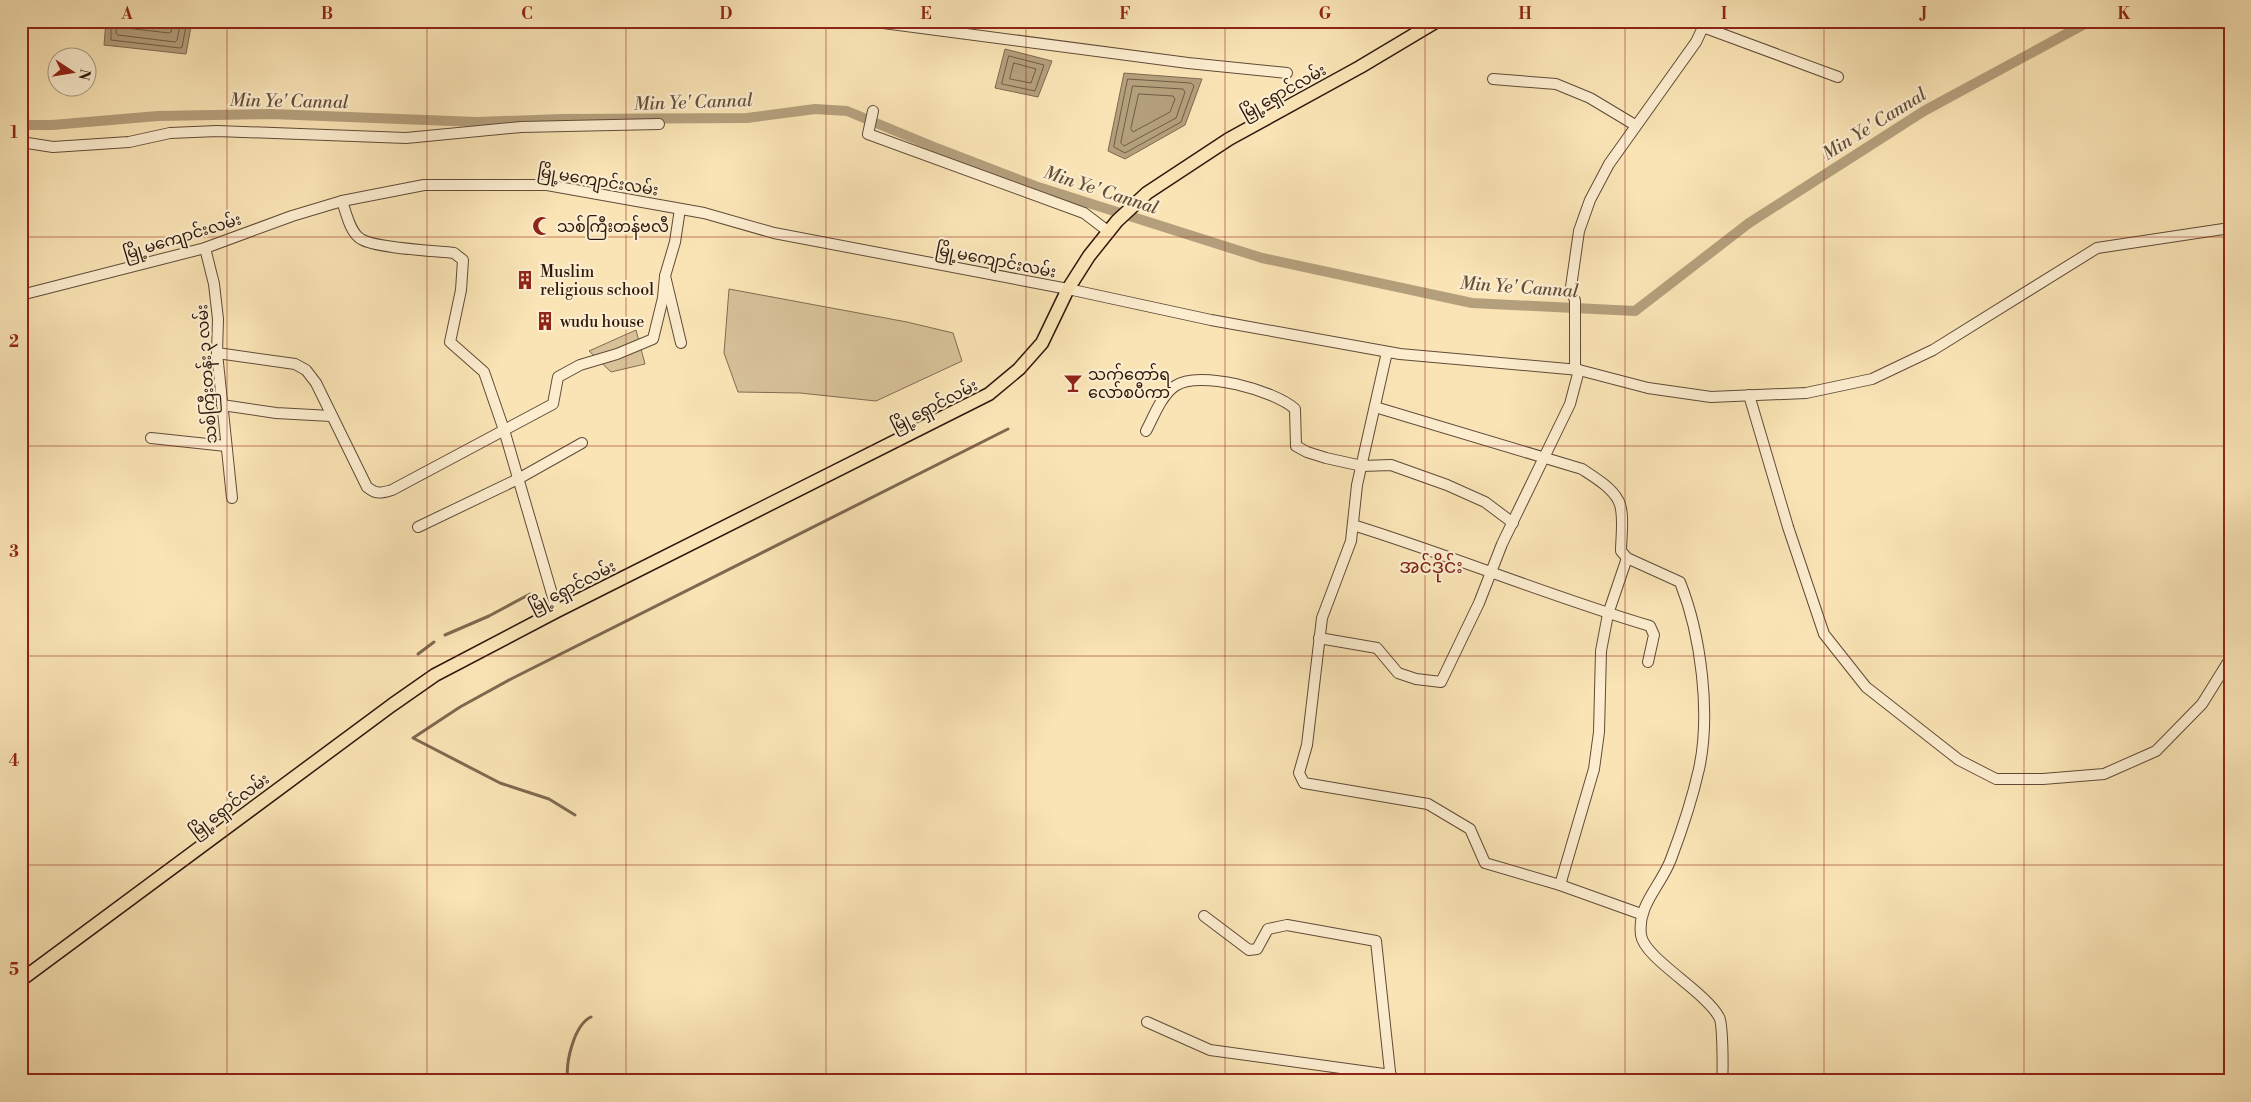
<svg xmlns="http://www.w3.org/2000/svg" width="2251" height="1102" font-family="'Libre Bodoni','Noto Sans Myanmar',serif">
	<rect width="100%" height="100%" fill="#fae4b5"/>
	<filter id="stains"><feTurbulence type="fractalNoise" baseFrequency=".004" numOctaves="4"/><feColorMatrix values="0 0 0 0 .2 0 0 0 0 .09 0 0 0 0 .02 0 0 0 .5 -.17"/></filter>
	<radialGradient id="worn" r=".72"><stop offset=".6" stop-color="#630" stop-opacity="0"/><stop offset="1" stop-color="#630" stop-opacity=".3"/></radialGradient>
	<g fill="#d7c199" stroke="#826c54">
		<polygon points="729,289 907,322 953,333 962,361 876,401 800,393 738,392 724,353"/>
		<polygon points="636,330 645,364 611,372 589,351"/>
	</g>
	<g fill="#b49f7c" stroke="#7e6950">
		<polygon points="106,21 192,21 186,54 104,45"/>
		<polygon points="1005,49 1052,61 1038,97 995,88"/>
		<polygon points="1124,73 1202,79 1185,125 1125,159 1108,151"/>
	</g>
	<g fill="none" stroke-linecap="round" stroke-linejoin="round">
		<g stroke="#705c45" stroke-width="1">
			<polyline points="111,21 111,40 180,48 182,47 187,21"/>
			<polyline points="117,21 116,33 118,35 175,42 177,40 181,21"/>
			<polyline points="124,21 126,28 169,33 171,32 173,21"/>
			<polygon points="1009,56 1044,65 1035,91 1002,84"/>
			<polygon points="1014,63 1036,69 1031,83 1010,79"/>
			<polygon points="1128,79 1191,83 1194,86 1181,122 1125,153 1114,147"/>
			<polygon points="1133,86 1183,89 1185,92 1176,118 1124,146 1121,143"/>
			<polygon points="1139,94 1173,96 1175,99 1170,112 1133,132 1131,129"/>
		</g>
		<g stroke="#7e6950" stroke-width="3">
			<polyline points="445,635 489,616 530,594"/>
			<polyline points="418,654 434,642"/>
			<polyline points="575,815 549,799 500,783 413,738 460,707 511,679 1008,429"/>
			<path d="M568 1081C565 1063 574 1025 591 1017"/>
		</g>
		<polyline stroke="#b49f7c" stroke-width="10" points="21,125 52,125 158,116 271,114 477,122 562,119 747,118 815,109 847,111 939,149 1035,186 1262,258 1472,303 1635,311 1749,223 1924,111 2090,21"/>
		<g stroke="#604b38" stroke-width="12">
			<g id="minor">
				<polyline points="868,21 1188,63 1287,73"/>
				<polyline points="1703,27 1838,77"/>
				<polyline points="1493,79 1556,84 1590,98 1635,125"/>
				<polyline points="873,111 868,134 1084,213 1109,232"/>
				<polyline points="21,142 53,147 129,142 170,133 217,131 406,138 521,127 659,124"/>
				<path d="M342 201C346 212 350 233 361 239 374 248 436 251 454 253L463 260 461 290 450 342 484 372 504 430 557 611"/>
				<polyline points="680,209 675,242 665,276 681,343"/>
				<polyline points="205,248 214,284 218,319 217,353 232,498"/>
				<polyline points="21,295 205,248 292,216 342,201 424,185 547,185 704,213 774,233 1068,289 1211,320 1400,354 1579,370 1648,388 1711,397 1806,393 1872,379 1933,350 2097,248 2230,228"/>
				<polyline points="1387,352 1357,485 1351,541 1322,618 1307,745 1299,773 1304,783 1428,804 1470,829 1485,863 1560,885 1641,914"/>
				<path d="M217 353 295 364 306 370 316 383 367 487C377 495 381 493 392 490L553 404 558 377 580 365 617 354 653 339 663 298 665 276"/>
				<polyline points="1575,370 1575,301 1571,287 1579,231 1590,200 1609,164 1696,42 1706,21"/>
				<polyline points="1749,395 1788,527 1824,634 1866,687 1959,760 1996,779 2043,779 2104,774 2156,751 2202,704 2230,659"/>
				<polyline points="222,405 276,413 331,416"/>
				<path d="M1375 407 1582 469C1594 477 1611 487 1618 500 1625 511 1621 538 1621 551L1627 558 1680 582C1701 635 1711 713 1699 769 1692 800 1682 830 1671 859 1661 886 1637 905 1641 935 1644 958 1705 991 1719 1017 1723 1023 1723 1071 1722 1081"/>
				<path d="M1146 431C1154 416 1161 396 1175 386 1199 369 1276 391 1295 409L1296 446 1307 452 1326 458 1362 466 1391 465 1447 485 1485 502 1513 523"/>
				<polyline points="151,438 226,446"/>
				<path d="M1353 525C1453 556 1549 596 1650 626L1654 635 1648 662"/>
				<polyline points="418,527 518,479 582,443"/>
				<polyline points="1319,638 1377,648 1398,673 1416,679 1441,682 1479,603 1502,544 1570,404 1579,370"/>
				<polyline points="1560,885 1594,769 1599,732 1601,651 1608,614 1627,558"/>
				<polyline points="1204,916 1249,950 1257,949 1268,929 1287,925 1376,941 1391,1081"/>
				<polyline points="1147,1022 1210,1050 1391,1075"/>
			</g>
		</g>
		<g stroke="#2d180e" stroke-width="15">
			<polyline id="major" points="21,980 392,705 435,675 557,611 989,394 1019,369 1042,343 1068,289 1089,256 1117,221 1147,193 1229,139 1360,67 1437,21"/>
		</g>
		<use href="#minor" stroke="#fcedcf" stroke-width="10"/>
		<use href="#major" stroke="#fae4b5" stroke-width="12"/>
	</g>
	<path fill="none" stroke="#8f2418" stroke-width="1" stroke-opacity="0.55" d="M227 21V1081M427 21V1081M626 21V1081M826 21V1081M1026 21V1081M1225 21V1081M1425 21V1081M1625 21V1081M1824 21V1081M2024 21V1081M21 237H2230M21 446H2230M21 656H2230M21 865H2230"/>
	<defs>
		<g id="mosque-bare" transform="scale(1.5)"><path d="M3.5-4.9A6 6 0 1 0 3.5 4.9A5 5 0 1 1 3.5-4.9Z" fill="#8f2418" stroke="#fcedcf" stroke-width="2.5" paint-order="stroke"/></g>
		<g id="building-bare" transform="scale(1.5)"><path d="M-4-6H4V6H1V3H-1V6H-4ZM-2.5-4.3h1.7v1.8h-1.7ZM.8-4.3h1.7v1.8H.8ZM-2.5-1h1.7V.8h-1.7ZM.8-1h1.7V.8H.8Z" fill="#8f2418" stroke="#fcedcf" stroke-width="2.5" paint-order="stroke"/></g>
		<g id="bar-bare" transform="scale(1.5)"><path d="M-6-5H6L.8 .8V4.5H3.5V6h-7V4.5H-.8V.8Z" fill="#8f2418" stroke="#fcedcf" stroke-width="2.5" paint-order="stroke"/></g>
	</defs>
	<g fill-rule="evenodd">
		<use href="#mosque-bare" x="542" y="226"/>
		<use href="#building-bare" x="525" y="280"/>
		<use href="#building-bare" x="545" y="321"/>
		<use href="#bar-bare" x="1073" y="383"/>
	</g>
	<g text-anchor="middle" stroke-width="4.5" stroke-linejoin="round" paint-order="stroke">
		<g font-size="16" fill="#2d180e" stroke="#fcedcf">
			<text transform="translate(1283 91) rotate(-29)" y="6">မြို့ရှောင်လမ်း</text>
			<text transform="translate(598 180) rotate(9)" y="6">မြို့မကျောင်းလမ်း</text>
			<text transform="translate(182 236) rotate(-17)" y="6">မြို့မကျောင်းလမ်း</text>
			<text transform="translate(996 260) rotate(11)" y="6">မြို့မကျောင်းလမ်း</text>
			<text transform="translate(206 374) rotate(-94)" y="6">သစ်ကြီးတန်း ၃ လမ်း</text>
			<text transform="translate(934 405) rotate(-27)" y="6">မြို့ရှောင်လမ်း</text>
			<text transform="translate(572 586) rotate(-27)" y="6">မြို့ရှောင်လမ်း</text>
			<text transform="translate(229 805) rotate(-37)" y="6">မြို့ရှောင်လမ်း</text>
		</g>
		<g font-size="16" fill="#2d180e" stroke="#fcedcf" text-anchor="start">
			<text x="557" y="232">သစ်ကြီးတန်ဗလီ</text>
			<text x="540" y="277">Muslim<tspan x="540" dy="18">religious school</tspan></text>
			<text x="560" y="327">wudu house</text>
			<text x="1088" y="380">သက်တော်ရ<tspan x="1088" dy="18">လော်စပီကာ</tspan></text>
		</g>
		<g font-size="18" font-style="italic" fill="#634e3a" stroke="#fcedcf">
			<text transform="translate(289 101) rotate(1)" y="6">Min Ye' Cannal</text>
			<text transform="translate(693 102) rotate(-2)" y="6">Min Ye' Cannal</text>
			<text transform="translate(1874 124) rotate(-32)" y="6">Min Ye' Cannal</text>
			<text transform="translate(1101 190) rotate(18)" y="6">Min Ye' Cannal</text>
			<text transform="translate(1519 287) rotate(4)" y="6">Min Ye' Cannal</text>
		</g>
		<g font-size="19" fill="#7a1f14" stroke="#fcedcf">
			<text x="1431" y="573">အင်ဒိုင်း</text>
		</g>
	</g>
	<rect width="2251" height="1102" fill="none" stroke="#fae4b5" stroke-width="55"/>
	<g transform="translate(72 72) rotate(102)"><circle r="24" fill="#fcedcf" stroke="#a99882"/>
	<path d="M0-4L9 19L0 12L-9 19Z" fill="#8f2418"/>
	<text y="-8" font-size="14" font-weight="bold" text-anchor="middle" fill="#2d180e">N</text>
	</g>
	<rect x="28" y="28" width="2196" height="1046" fill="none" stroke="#8f2418" stroke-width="2"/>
	<g font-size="16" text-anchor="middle" font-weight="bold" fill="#8f2418">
		<text x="127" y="19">A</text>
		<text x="327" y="19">B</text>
		<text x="527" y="19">C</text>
		<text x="726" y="19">D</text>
		<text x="926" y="19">E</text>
		<text x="1125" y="19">F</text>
		<text x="1325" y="19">G</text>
		<text x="1525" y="19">H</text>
		<text x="1724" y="19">I</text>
		<text x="1924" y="19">J</text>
		<text x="2124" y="19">K</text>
		<text x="14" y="138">1</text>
		<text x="14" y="347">2</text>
		<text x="14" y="557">3</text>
		<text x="14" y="766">4</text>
		<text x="14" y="975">5</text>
	</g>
	<rect width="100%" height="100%" filter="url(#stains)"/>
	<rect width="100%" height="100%" fill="url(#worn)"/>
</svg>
